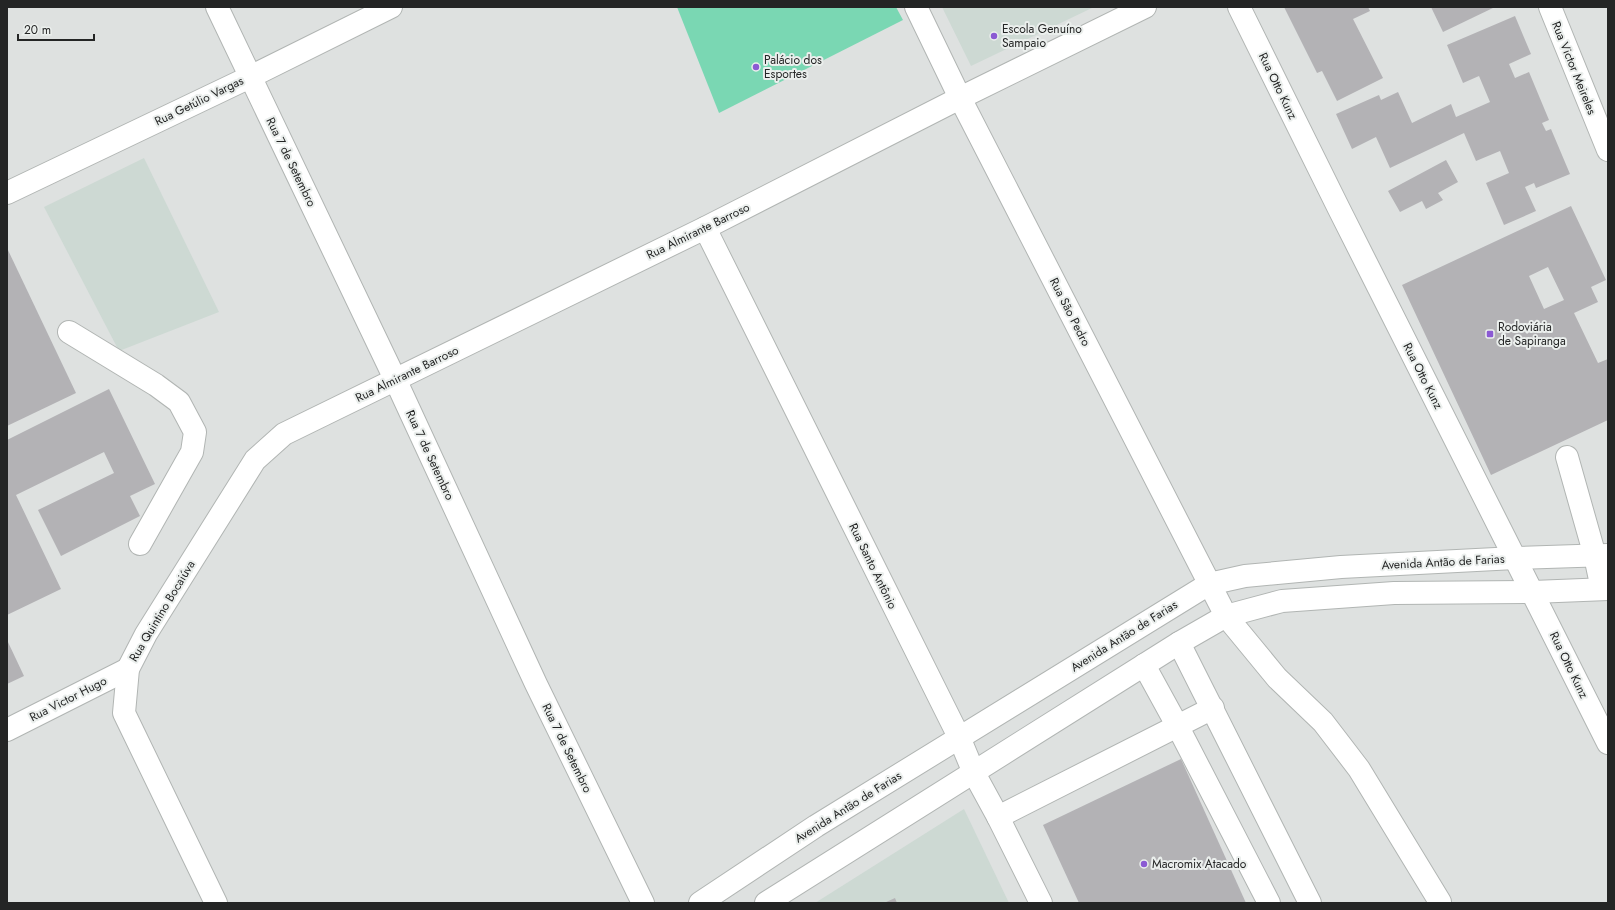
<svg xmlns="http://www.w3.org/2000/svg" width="1615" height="910" font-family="Jost,sans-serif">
	<rect width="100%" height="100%" fill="#dee1e0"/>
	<g fill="#cdd9d3">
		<polygon points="942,7 1094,7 971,66"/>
		<polygon points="144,158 219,312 119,351 44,207"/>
		<polygon points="964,809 1009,903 815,903"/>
	</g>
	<polygon fill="#7ad7b3" points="677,7 896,7 903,20 719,113"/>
	<g fill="#b3b2b5" fill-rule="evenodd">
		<polygon points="1284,7 1368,7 1370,11 1353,19 1383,78 1337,101 1322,71 1317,73"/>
		<polygon points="1431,7 1495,7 1443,32"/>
		<polygon points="1515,16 1531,54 1509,64 1515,78 1529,72 1549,120 1542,123 1546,131 1551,129 1570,174 1536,188 1534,183 1525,187 1536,211 1504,225 1486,183 1509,173 1500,151 1476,161 1464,133 1390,168 1376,137 1352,149 1336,114 1379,95 1381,100 1398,92 1412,123 1451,104 1456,117 1490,102 1479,76 1463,83 1447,45"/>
		<polygon points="1446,160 1458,182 1438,193 1443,200 1426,209 1422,201 1400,212 1388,191"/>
		<path d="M1571 206 1606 280 1591 287 1598 302 1574 313 1598 363 1608 359V420L1491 475 1402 285ZM1548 267 1564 300 1544 309 1529 276Z"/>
		<polygon points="7,248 76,393 7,426"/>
		<polygon points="109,389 155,484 130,496 140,516 61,556 38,510 114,473 104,452 16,495 61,589 7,615 7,440"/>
		<polygon points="7,640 24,676 7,684"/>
		<polygon points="1181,759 1246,903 1079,903 1043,825"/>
		<polygon points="895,898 897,903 884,903"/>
	</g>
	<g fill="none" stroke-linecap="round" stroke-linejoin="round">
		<g stroke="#b1b5b3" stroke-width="24">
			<g id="minor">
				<polyline points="217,7 395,379 536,684 643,903"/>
				<polyline points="916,7 960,98 1226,616 1277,678 1323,722 1359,769 1440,902"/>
				<polyline points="1239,7 1339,209 1608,743"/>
				<polyline points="1550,7 1608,150"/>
				<polyline points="7,193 250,77 391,7"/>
				<polyline points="705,228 959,737 974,773 998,817 1041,903"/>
				<polyline points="69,332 156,385 179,402 195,432 192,452 140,544"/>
				<polyline points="1567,457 1595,556 1602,589"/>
				<polyline points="1179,643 1310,903"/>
				<polyline points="1144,665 1178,727 1269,903"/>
				<polyline points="7,730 128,669"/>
				<polyline points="998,817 1213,708"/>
				<polyline points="216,903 124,713 128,669 146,634 255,460 284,434 705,228 960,98 1145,7"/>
				<polyline points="700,903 816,826 1209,584 1245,576 1341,567 1515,558 1608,555"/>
				<polyline points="766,903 1179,643 1226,616 1282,601 1394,593 1533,592 1608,589"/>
			</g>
		</g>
		<use href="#minor" stroke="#fff" stroke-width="22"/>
	</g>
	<g fill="#8b5ad3" stroke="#ebefed" stroke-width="1.5">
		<circle cx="994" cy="36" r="4"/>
		<circle cx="756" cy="67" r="4"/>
		<rect x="1486" y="330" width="8" height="8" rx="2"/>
		<circle cx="1144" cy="864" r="4"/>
	</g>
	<g text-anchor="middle" stroke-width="4" stroke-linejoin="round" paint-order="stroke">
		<g font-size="12" fill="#242525" stroke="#ebefed" text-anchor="start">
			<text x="1002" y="33">Escola Genuíno<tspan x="1002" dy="14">Sampaio</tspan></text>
			<text x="764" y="64">Palácio dos<tspan x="764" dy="14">Esportes</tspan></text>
			<text x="1498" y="331">Rodoviária<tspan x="1498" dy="14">de Sapiranga</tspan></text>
			<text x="1152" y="868">Macromix Atacado</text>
		</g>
		<g font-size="12" fill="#242525" stroke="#ebefed">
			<text transform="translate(1574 68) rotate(68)" y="4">Rua Victor Meireles</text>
			<text transform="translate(1278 86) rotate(64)" y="4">Rua Otto Kunz</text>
			<text transform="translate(199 101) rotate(-26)" y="4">Rua Getúlio Vargas</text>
			<text transform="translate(291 162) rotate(64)" y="4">Rua 7 de Setembro</text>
			<text transform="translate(698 231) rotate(-26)" y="4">Rua Almirante Barroso</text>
			<text transform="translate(1070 312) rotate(63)" y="4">Rua São Pedro</text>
			<text transform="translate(407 374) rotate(-26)" y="4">Rua Almirante Barroso</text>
			<text transform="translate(1423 376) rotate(63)" y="4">Rua Otto Kunz</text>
			<text transform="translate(430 455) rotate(65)" y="4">Rua 7 de Setembro</text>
			<text transform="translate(1443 562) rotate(-3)" y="4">Avenida Antão de Farias</text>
			<text transform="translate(873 566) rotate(64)" y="4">Rua Santo Antônio</text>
			<text transform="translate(162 611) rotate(-59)" y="4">Rua Quintino Bocaiúva</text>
			<text transform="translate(1124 636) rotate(-32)" y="4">Avenida Antão de Farias</text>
			<text transform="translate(1569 665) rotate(64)" y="4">Rua Otto Kunz</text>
			<text transform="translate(68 699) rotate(-27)" y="4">Rua Victor Hugo</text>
			<text transform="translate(567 748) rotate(64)" y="4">Rua 7 de Setembro</text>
			<text transform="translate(848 807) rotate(-32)" y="4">Avenida Antão de Farias</text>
		</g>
	</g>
	<rect width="1615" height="910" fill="none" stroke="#242525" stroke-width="16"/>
	<path d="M18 34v6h76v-6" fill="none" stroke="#242525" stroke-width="2"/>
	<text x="24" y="34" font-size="12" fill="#242525" stroke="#ebefed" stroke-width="3" paint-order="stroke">20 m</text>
</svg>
